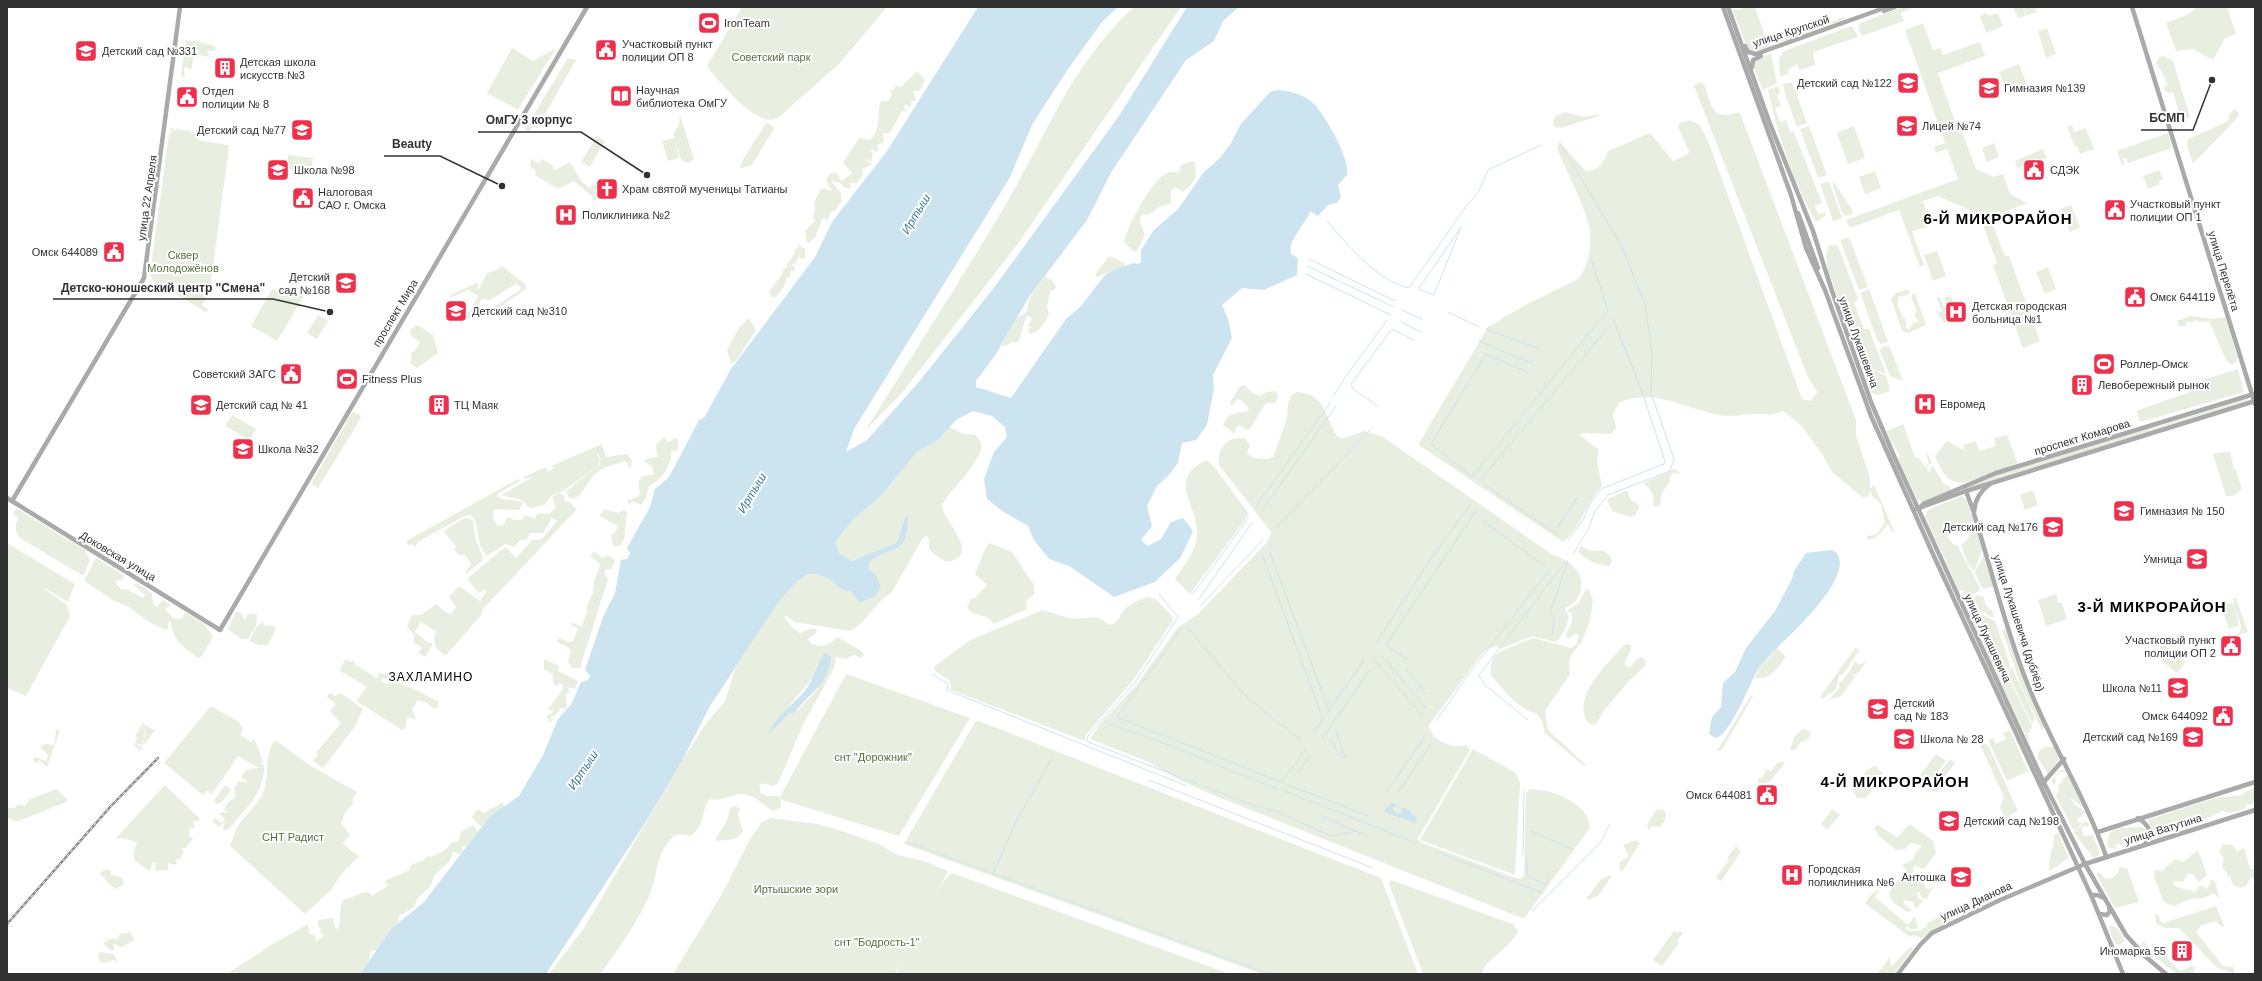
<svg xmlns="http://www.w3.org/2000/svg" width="2262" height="981" font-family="Helvetica,sans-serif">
	<rect width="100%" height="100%" fill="#fff"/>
	<g fill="#e9efe0" fill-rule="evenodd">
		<path d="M742 7H887L839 64 779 117C759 132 719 81 707 66Z"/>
		<path d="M1134 7H1181L1017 245 902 393 865 431C912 356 960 281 1006 204 1045 137 1074 60 1134 7Z"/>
		<path d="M1745 7H1755L1769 47C1761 50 1754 56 1747 47L1732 9 1738 10Z"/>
		<polygon points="1903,7 1912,8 1901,13 1904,21 1862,36 1858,27 1860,23"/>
		<polygon points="2013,7 2035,7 2037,12 2026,16 2023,10 2025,16 2018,18"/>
		<path d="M2197 7H2227L2236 34 2225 38 2213 60 2193 49 2176 51 2166 23C2176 18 2191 16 2197 7Z"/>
		<polygon points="1987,13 1988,16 1998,13 2003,26 1986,33 1980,16"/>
		<polygon points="1845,17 1845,19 1787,41 1779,41 1775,34 1811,21 1813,23 1819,21 1827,23"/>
		<polygon points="1923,23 1933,50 1940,48 1943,55 1980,42 1985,56 1938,73 1959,133 1962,132 1976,169 1994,177 2003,174 2010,194 2027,203 1990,218 2005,256 2009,256 2040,341 2023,348 1993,265 1997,263 1979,214 1938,196 1918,203 1923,202 1930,223 1927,227 1912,231 1924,265 1920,267 1899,210 1850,228 1846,220 1958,179 1947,149 1936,153 1934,147 1945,143 1905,30"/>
		<polygon points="1852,26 1858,37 1813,52 1815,65 1800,70 1797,64 1788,70 1789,74 1780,76 1779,59 1784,51"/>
		<polygon points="2047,28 2056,54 2046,58 2038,31"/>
		<path d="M186 40C195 41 206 43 214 46L216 48 214 51H207L209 54 207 57 199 55 198 50 195 51 191 70 186 67 184 69 185 76 184 78 181 75Z"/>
		<polygon points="512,48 533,61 556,48 518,110 487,93"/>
		<polygon points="1771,54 1777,83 1763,90 1753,67 1755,60"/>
		<polygon points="2164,56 2173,61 2190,117 2181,120 2173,92 2168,93 2163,88 2167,85 2164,76 2156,63 2159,57"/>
		<polygon points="568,58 576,60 537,128 533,127 529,132 525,129"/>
		<polygon points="2019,64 2028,87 2008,95 1999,72"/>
		<path d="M917 71 925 80 920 91H913L916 100 913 102 910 98 912 103 910 107 905 104 904 108 907 111H902L890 133H883L884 142 877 146 879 149 876 153 873 149 871 151 873 153 871 162 867 159 868 162 872 164 862 170 863 175 857 183H850L851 189 845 188 841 183 831 181 841 193 842 201 835 211H832L826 222 825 217 822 220 816 236 809 243 807 242 805 231 815 221 813 218 815 208 814 203 821 188 832 191 826 180 831 173H837L840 180 842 181 852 173 843 163 859 138 869 140C882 132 876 114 881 101H888L892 95 890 90H893L896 86 901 87Z"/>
		<path d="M1699 82 1704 84C1709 95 1710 114 1724 115 1731 116 1734 112 1740 113L1856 420V436L1870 478V489L1874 485 1895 533 1892 532 1888 524 1876 538 1866 540 1868 536 1877 534 1885 523 1881 504 1872 496 1870 491 1868 497H1862L1832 472 1822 454 1801 425 1783 411C1766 418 1769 413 1754 414 1742 415 1730 417 1718 415 1685 408 1654 388 1620 402L1613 414 1616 428 1611 434 1584 433 1580 435 1599 450 1597 460 1602 487C1585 503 1581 529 1563 542L1420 446 1419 443 1488 327 1525 305 1578 279C1589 267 1593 242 1589 226 1582 200 1568 174 1557 149L1559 142 1586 171C1599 171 1604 162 1608 151L1650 133 1673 161 1688 154 1689 151 1678 127 1680 123 1689 120 1700 125 1710 146 1802 399 1811 401 1817 392 1807 375 1694 86Z"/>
		<polygon points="1792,82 1807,123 1797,127 1785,94 1783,84"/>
		<path d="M1778 86 1780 93 1777 96 1781 106 1775 108 1780 122 1786 120 1790 132H1794L1822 203 1815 206 1819 215 1825 212 1826 215 1816 222C1794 184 1777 133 1768 90Z"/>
		<polygon points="2235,109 2239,114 2238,117 2193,164 2187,145 2188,139 2228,121 2229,114"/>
		<polygon points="1565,112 1583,117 1599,114 1599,116 1561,128 1555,127 1553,121 1556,116"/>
		<polygon points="680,115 694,159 688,163 681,160 674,140 679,158 668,161 662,141 674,138 674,132 679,125"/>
		<polygon points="766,123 773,126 774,129 751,166 740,168 743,159"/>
		<polygon points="2072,125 2074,132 2086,128 2094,149 2080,154 2077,146 2075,147 2067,127"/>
		<polygon points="1809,126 1827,175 1818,178 1800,129"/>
		<polygon points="1854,126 1865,158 1848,164 1837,133"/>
		<polygon points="170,128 173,128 174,131 176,129 191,131 191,133 199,134 198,140 228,145 229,147 210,289 202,306 208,309 206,312 153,281 150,274 169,134 172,132"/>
		<polygon points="2168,133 2172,148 2128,163 2126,158 2123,159 2124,165 2122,165 2117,151"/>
		<polygon points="597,136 605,141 590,167 581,162"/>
		<polygon points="1994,143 1999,157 1987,162 1982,148"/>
		<polygon points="2043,149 2047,158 2017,168 2015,161"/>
		<polygon points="288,155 313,158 311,172 286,169"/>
		<polygon points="531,159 539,163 542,159 553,166 554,171 570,162 582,182 589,188 598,182 601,184 595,189 599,197 594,201 592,199 593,197 574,181 558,189 535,175 536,171 530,166"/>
		<path d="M1193 161 1195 163C1197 177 1195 183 1183 192L1175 187 1171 191V204L1159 207 1150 214 1141 215 1140 222 1145 235 1137 251H1133L1124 242C1128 225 1153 175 1170 172 1173 172 1176 173 1179 172L1181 165Z"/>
		<polygon points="2159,170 2163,179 2159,181 2160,184 2148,189 2143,176"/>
		<polygon points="1875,171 1881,188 1865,194 1859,177"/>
		<polygon points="1829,181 1842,218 1833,221 1820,184"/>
		<polygon points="1833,181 1851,208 1853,214 1846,216 1842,213 1833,186"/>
		<polygon points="2071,205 2080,228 2070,232 2061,209"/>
		<polygon points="1849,237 1868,287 1859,290 1840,240"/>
		<path d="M797 244 805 249V258L801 259 800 256 798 257 796 263 792 264 796 270 791 271 790 277H787C787 283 779 296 773 298L769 292 782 274 784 268H787L786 266 795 253 794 250 798 248Z"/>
		<polygon points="1829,245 1838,246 1858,299 1854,303 1864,329 1869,329 1886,374 1871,368 1865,370 1863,368 1828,271 1826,256"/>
		<polygon points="1937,251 1946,276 1933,281 1924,255"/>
		<polygon points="1109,256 1124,263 1125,266 1097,277 1095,275"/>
		<polygon points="502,266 525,284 526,289 496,310 494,309 494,307 520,290 521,287 516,284 490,300 482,299 469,318 465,320 478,296 468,290 450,298 450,295 479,282 477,288 479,289 487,273 497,270"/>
		<polygon points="2048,267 2056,289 2045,294 2036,272"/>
		<path d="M1045 276 1054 282 1056 288 1050 292 1047 308 1049 313C1047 321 1039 333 1030 334L1028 329 1032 328 1028 325 1032 319 1029 316 1026 317 1019 341 1014 343 1012 341 1006 346H1001L1018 317 1026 312 1030 297Z"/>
		<polygon points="272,289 305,294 277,341 251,326"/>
		<polygon points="1869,289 1888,342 1881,344 1878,342 1860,293"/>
		<polygon points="1908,289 1910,293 1908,295 1898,297 1898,306 1903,318 1906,319 1906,327 1909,330 1913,323 1919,322 1914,314 1917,311 1911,297 1912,294 1915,294 1926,325 1908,333 1903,332 1901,328 1891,299 1896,293"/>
		<polygon points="1938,297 1941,298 1944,308 1946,303 1944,297 1951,297 1953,302 1948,310 1947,321 1944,323 1938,314 1942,310 1936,298"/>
		<polygon points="318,315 328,321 317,339 307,333"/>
		<polygon points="2190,316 2212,319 2226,317 2237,357 2236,362 2231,365 2226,360 2209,321 2199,322 2197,320 2190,323 2189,321 2186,322 2187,326 2179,326 2177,321"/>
		<polygon points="749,318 756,330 736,361 731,364 727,350 739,328"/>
		<polygon points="418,325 433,335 438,353 417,368 410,363 412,355 410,353 415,351 420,342 411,336 410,332 413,327"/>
		<polygon points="1889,345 1903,381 1890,376 1880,351 1882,347"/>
		<polygon points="1872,369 1886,376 1890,391 1878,395 1872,393 1866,377 1866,372"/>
		<polygon points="2238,369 2244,392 2140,422 2137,411 2141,409 2204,387 2202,380"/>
		<path d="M1245 385 1251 392 1260 396 1266 392 1275 391 1278 396 1276 403H1267C1258 411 1256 423 1248 430L1239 425 1236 427 1235 434 1223 425C1228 413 1234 413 1246 412L1249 408 1241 400 1237 399 1232 406 1230 403 1240 386Z"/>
		<path d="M1297 392C1326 394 1325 417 1337 436L1342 439 1364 431 1383 437 1553 555C1573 561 1590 578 1577 599 1574 604 1568 605 1565 609L1569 616C1567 625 1564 636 1555 642L1532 636 1502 648 1493 647 1484 651 1429 725C1431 741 1452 749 1467 745L1470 750 1418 838 1420 842 1519 879 1523 878 1524 873 1526 793 1530 789C1552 789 1589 803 1590 828L1526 916 1522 918 1218 797 1181 781 1146 761 1090 739 1100 724 1137 684 1178 627 1198 614 1268 541 1271 532 1219 465C1217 448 1228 434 1246 439L1250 445 1247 454C1255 458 1264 462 1273 457L1287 419 1288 403 1292 395Z"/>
		<polygon points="2249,398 2248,400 2153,430 2151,429"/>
		<polygon points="352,412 360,415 361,418 318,488 311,484"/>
		<polygon points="232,415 256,429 249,440 225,426"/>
		<polygon points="1903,424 1915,457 1919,458 1924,466 1929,463 1926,453 1928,454 1932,463 1926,466 1928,472 1931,471 1930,468 1933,466 1943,483 1951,488 1951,490 1923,503 1917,499 1898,458 1900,457 1886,431"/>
		<path d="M949 427 964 434 976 435 982 446C975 471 954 484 942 505 943 521 977 549 954 560 944 565 936 555 929 549V539L926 536 922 539 892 592C875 602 867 622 850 631L795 622 787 616 784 617 792 627 800 633 812 628 817 630 816 633 808 639 811 644C824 647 827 647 837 637L860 650 864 655 860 658 854 655 846 659 836 657 834 668 803 725 778 783 773 786 764 783 759 786 761 793 767 796H779L781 801V807L774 811C764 806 754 795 744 794 730 793 725 802 710 799 701 807 707 826 690 836 684 835 678 833 673 837 654 856 659 874 649 896 637 923 618 950 600 974H549L584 928 681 763 704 726 725 701 735 669 779 602 793 585 806 575 815 574 830 579 842 590 851 592 869 570V562C892 544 908 556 908 517L905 518 896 543 852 561 839 553 835 542 853 520 881 496 917 452 938 440ZM817 662 818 689 794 714 790 713 769 734C777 723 785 712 793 701 805 686 813 682 817 662Z"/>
		<polygon points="2149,427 2150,431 1923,506 1998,474"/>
		<path d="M2007 435 2018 464 1967 482C1948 486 1941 471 1935 456L1947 441 1964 450 1963 445 1976 441 1979 451 1996 446 1994 438Z"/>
		<path d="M664 437 668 442 675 438 678 440V448L676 452 671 450C674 463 661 480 649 486L646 498 641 505 633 501 629 505 627 500 638 497 640 493C639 487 636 479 644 476 648 474 650 476 654 474L652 467 644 461 648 458 657 457 656 445Z"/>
		<path d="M602 444 606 457 627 454 632 460 631 468H629L627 462 624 461C615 465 599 468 593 476 587 483 581 501 569 498L566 491 600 464C601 459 600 456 596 452L600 460 597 466 565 490 551 496 545 505 530 508 521 500 501 495 533 477 525 479 523 477 546 467 548 472 555 468 551 466Z"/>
		<polygon points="2230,451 2234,470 2236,470 2242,489 2233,496 2226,496 2213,454"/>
		<path d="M1207 460 1215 468 1249 514 1190 594 1175 579C1185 564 1199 548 1197 529 1194 501 1168 477 1207 460Z"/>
		<path d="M1674 468 1681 474 1674 473 1670 476V482L1662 492 1660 505 1657 507 1653 505C1655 494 1652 490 1643 483L1669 472Z"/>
		<path d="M518 479 520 481 499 493 497 496C505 502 515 498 523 503L519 510 498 509 494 510 493 518 498 526 503 525 508 517 514 520H521L526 515 534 519 538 513 549 514 556 507 552 497 560 493 565 497V502L568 501 577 509 483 609 482 614 447 654 445 655 436 648 434 638 436 632 421 622 415 632 427 642 432 643V645L425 657 418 653 422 648 413 642 414 635 407 627 412 615H421L436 604 445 612 451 614 456 607 449 597 459 586 480 601 487 591 485 589 479 593 467 579 500 551 506 547 516 558 532 540 542 539 557 521 552 518 543 533H530L526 540H520L514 547 505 544 487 556C475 545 481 522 470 515L465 516 419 541 415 547 411 544 409 546 406 541Z"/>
		<path d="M1628 490C1628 498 1631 501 1638 504L1639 508 1635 515 1629 517 1612 511 1607 499Z"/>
		<polygon points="2033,490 2038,505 2025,510 2020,495"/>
		<path d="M1961 496 1966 499 1974 521C1964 528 1950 523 1948 537L1953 544 1958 546C1965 562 1974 574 1980 589L1978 592 1966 597 1963 590 1959 591 1925 516 1928 510Z"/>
		<path d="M16 508 85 550 90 560 84 575 80 574 20 538C14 532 15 525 18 517L13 514Z"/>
		<polygon points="604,509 619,513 623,510 627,512 624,540 620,546 613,546 611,534 613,535 618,526 601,517 600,515"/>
		<polygon points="465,518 473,520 475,538 483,557 483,560 466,574 465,573 471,564 465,555 459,555 454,549 456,546 443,531"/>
		<path d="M1976 526 1983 550C1979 555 1978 564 1974 571L1968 564 1961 545 1968 539 1971 527Z"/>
		<polygon points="7,543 75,584 68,602 39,585 67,605 70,616 26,696 7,688"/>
		<polygon points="990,543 1012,552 1034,585 1034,594 1026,601 1027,609 994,624 987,617 972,613 967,608 971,598 974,599 987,585 975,574 986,547"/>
		<path d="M1581 546 1591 551H1604L1611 557 1612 562 1609 566C1597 565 1585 560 1578 551Z"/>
		<polygon points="594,551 602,558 608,555 615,560 611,570 606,569 604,573 608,579 580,668 572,668 568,661 571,652 568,647 557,642 559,638 568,642 573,641 578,629 571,625 572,622 581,627 588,610 586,609 593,592 594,582 600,565 597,561 590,556"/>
		<polygon points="1983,552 1993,586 1985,589 1982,588 1975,572 1982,559"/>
		<path d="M96 558 125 576 122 580H116L117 585 121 589 129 590 143 598 145 595 134 585 137 583 152 593 153 604 157 607 163 600 171 605 165 609 173 618 182 619 185 612 204 624 213 637 202 656 198 658C183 646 173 642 171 622H169L167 630C153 626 141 616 130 608 125 604 118 603 113 600 103 594 94 587 84 581Z"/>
		<polygon points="1586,589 1589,590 1593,600 1590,620 1582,642 1572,653 1569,661 1570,674 1545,711 1548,730 1586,765 1585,767 1545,733 1542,721 1537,714 1527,710 1514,701 1491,676 1491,664 1494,656 1501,651 1533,638 1571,648 1576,645 1579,635 1576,633 1569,638 1565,636 1572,622 1572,614 1567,610 1578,604"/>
		<polygon points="2056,594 2059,603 2062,603 2067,619 2046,626 2038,600"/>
		<path d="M1979 595 1980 597 1983 596 1986 605 1990 609 1988 610H1992L1994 618C1991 617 1987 614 1984 612 1975 608 1973 610 1966 600Z"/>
		<path d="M1147 597 1156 599 1174 619 1134 679 1086 735 1085 741 951 690 950 681 934 670 935 666 970 640 1043 610 1072 619 1097 617 1110 625C1119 622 1120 614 1126 608 1132 602 1139 600 1147 597Z"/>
		<polygon points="2236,598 2248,632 2219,641 2240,633 2241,626 2235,607 2239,625 2229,629 2221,608 2222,606 2231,603 2234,605 2233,599"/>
		<polygon points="1971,609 1995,621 2010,665 2008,676 2032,726 2028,734 2029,742 1987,654 1981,636 1967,611"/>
		<polygon points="236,611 240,612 245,620 247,615 253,613 257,615 256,626 248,639 241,639 228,629"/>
		<polygon points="262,622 266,626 271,625 276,629 268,645 259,645 249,641 256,628"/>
		<polygon points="2002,630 2006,630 2010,636 2045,726 2042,730 2021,686"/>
		<path d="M1627 644 1631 645V650L1625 662 1626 667H1630L1638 658 1642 657 1646 661 1645 666 1631 679 1605 709 1596 724 1593 725 1589 724C1570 696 1608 664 1624 645Z"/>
		<polygon points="2163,644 2186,662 2177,673 2155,655"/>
		<polygon points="1856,647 1860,652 1858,652 1844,673 1839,676 1836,689 1822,699 1820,697"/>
		<path d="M1777 648 1786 657C1777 668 1771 680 1755 678L1759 669Z"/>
		<polygon points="346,659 351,662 354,660 354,664 378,679 378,673 391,676 391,680 382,678 381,681 388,684 392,682 410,687 439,702 437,708 433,708 427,703 418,700 412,709 416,719 407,718 405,729 402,730 356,701 367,687 339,670"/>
		<polygon points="544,659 559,666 558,671 578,681 575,689 567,687 570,692 566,694 567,708 565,709 561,708 554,717 551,716 551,718 555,719 550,722 548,722 549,718 547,718 546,716 552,714 553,709 551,711 548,709 563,689 563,684 559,684 557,686 553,684 553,674 544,670"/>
		<polygon points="1855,661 1859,665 1867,661 1856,675 1851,674 1855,677 1840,697 1832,698 1827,702 1840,687 1839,684 1850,671"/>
		<polygon points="2011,666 2035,717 2032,724 2009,676"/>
		<polygon points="846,674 970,718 899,836 782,800 780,797"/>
		<polygon points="330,693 335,696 341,693 363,709 354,728 323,768 313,761 318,755 316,753 341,723 330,711 336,704 327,697"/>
		<polygon points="1751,695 1753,696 1722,750 1717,751"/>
		<path d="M211 706 239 722 243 729 240 735 251 742 254 738 263 761 261 764 264 765C265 787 252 803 238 818 234 823 230 829 224 831L223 827 226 821 219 827 212 821 215 818 222 823 225 819 219 813H228L224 810 228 802 236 797 234 788 239 781 249 783 241 777 247 769 258 768 238 756 213 793 210 794 208 790 203 795 164 763Z"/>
		<polygon points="979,721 1381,878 1418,974 1262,974 904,844 975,722"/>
		<polygon points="143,723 145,724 139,734 145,725 155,730 144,745 145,726 143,745 137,744 137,745 143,747 140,751 134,745 137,739 135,736"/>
		<polygon points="58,729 60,730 47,767 39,760 37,764 33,759 35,757 46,761 48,755 40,747 45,744 54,745 56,731"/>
		<polygon points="1803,729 1811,732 1809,738 1801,742 1795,750 1790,750 1794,737"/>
		<polygon points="2010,730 2028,771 2007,781 1988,740 1993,738 1996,744 2006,739 2003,733"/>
		<path d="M275 740 311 766 357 792 352 800 354 803 346 811 341 823 350 835 343 843 351 851 359 856 340 876 332 889 305 914 230 846C233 839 234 832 238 826 247 813 261 803 265 787 269 770 264 755 275 740Z"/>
		<polygon points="1984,743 1988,745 2018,811 2007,817 2004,817 2000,807 2004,797 1980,745"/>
		<polygon points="2045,747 2055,747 2060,759 2048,775 2038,758 2038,752"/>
		<polygon points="1473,749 1516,773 1520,783 1515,875 1420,840"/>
		<polygon points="1936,754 1946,761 1926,788 1916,781"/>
		<polygon points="1950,759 1955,763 1939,785 1941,788 1938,792 1926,790"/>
		<path d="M1783 762 1785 763C1783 767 1781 767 1779 770 1770 780 1773 784 1758 783L1759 778 1763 777 1766 769 1771 771 1777 763Z"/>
		<path d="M1876 766 1882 773 1881 779 1866 798H1857L1854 793C1855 784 1867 766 1876 766Z"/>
		<polygon points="2063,770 2067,772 2059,772 2055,778 2056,780 2055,784 2057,786 2063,781 2062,779 2068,775 2085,809 2070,797 2074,804 2086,812 2077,820 2078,823 2084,822 2074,831 2056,796 2059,788 2051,781 2059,771"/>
		<polygon points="165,785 200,819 198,821 193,821 195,828 189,829 189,835 193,839 185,848 181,849 184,852 180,859 176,859 177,862 175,865 168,863 168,870 156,871 155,867 157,863 152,862 150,871 135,861 133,853 137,842 121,838 115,839"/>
		<polygon points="225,785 230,788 230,792 221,803 216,804 214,800"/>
		<path d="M2255 788V801L2251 805 2246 804 2245 809 2230 813 2223 811 2197 823 2186 820V827L2152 839C2154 831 2152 826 2147 820L2215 798 2243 795 2246 791Z"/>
		<polygon points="56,789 67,799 66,802 17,822 7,817 7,808 14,808 19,804 25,806 30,799"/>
		<polygon points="503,802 504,807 490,816 481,827 472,817 478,809 483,813"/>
		<path d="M733 806 740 808 738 815 743 831 735 839 716 841C716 832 729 826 729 810Z"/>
		<polygon points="1663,809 1666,814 1665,821 1660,827 1652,826 1649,830 1647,825 1656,810"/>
		<polygon points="1832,809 1840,815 1827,830 1821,824"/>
		<polygon points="771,818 817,824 839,830 879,844 898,855 927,862 948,871 935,898 944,881 952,873 1230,974 896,974 900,964 895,974 673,974 723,892 750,839 762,822"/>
		<polygon points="2085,822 2088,822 2089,826 2081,827 2084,836 2093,835 2099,850 2099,855 2094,859 2074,832"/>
		<path d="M1910 824 1933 841 1936 853 1924 869 1916 866 1913 868 1914 875 1924 883 1925 888 1928 889 1936 886 1930 891 1929 896 1926 899 1922 898 1919 892 1917 893 1918 898 1923 901 1916 909 1913 902 1903 900 1905 905 1912 910 1908 912C1900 908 1890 902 1889 893L1906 869 1902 865 1913 859 1915 853 1922 846 1911 843 1905 849 1896 850 1879 836 1874 828 1878 825 1897 837Z"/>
		<path d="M473 825 478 832 467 846 461 847 463 850 460 854 453 852 449 862 434 876 431 886 417 899 414 908 398 916 399 921 376 950 371 951 369 960 360 974H238L236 971 234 974H227L271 945 308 924 309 934 315 935 316 941 323 937 324 935 320 932 321 929 318 926V920L333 918 335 927 337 929C343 923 337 909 344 899 354 898 359 892 368 892L372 896 389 885 386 883V880L401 874 409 870 411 865 424 860 428 856 431 857 445 850 453 842H458L461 832Z"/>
		<path d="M2141 827 2146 830C2148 843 2136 843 2125 843L2123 846 2118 844 2115 846 2117 849 2109 848 2107 842 2110 832 2121 828Z"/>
		<path d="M2058 833 2069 858 2050 871C2046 861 2055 847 2054 835Z"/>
		<polygon points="1636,840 1640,843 1622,872 1619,868 1620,862 1629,856 1623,845"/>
		<polygon points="2223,844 2233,845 2237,852 2244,848 2250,868 2255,870 2255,877 2251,877 2246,886 2240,888 2233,885 2230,877 2226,875 2227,873 2222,867 2224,858 2219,851"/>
		<polygon points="1736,846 1741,852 1721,881 1716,877 1729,860 1727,858"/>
		<path d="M2198 850 2207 875 2199 882 2194 875 2188 873 2183 882 2174 881 2173 885C2176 887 2190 890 2195 892L2199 886H2203L2207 889 2212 879 2215 882 2220 899 2214 893 2201 899 2193 898 2174 906 2167 904 2162 899 2159 890 2154 877 2155 870 2162 871 2175 859 2183 862Z"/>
		<polygon points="2118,867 2127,868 2139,902 2115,908 2096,874 2100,873 2106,879 2113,878 2119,871"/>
		<polygon points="107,869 111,871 111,875 121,877 124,881 123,885 115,889 100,874 102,871"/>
		<polygon points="1610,875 1611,877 1599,895 1589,900 1586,899 1601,879"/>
		<path d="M1391 880 1513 924 1518 931C1510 949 1485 959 1482 974H1423L1389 884Z"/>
		<polygon points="1877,890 1879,891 1875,897 1908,925 1915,916 1918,928 1908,930 1910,928 1907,926 1905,928 1909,931 1919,931 1927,926 1927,923 1945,914 1951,915 1952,920 1922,938 1913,935 1910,937 1866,904 1868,898"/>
		<polygon points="2216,906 2224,926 2222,927 2216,921 2202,925 2196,932 2223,966 2234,967 2234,974 2216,967 2179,928 2166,928 2156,924 2155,915 2158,914 2161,922 2163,923"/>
		<polygon points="2111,925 2118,929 2125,941 2119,945 2114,943 2109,927"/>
		<polygon points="1674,931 1678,933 1680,931 1683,933 1677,941 1679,943 1662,966 1653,960"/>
		<polygon points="130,932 134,940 122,947 113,944 115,950 110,950 103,943 112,938 117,940 120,934"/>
		<polygon points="2143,941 2152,951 2165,956 2180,971 2191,966 2196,967 2194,971 2195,974 2177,974 2148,952 2147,948 2142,946"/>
		<polygon points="1910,947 1913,949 1894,974 1877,974 1890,957 1891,967"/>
		<polygon points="100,952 114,954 118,964 114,960 106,963 100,962 98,955"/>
	</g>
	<g fill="#cce4ef">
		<path d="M978 7H1118L1102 22 1068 69 1033 123 1009 179 854 429 846 452 867 440 918 383 993 289 1119 116 1187 7H1239L1223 21 1214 41 1186 60 1112 171 1087 220 1029 297 996 354 976 381V387L1011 398 1066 319 1080 307 1105 275 1114 270 1133 263 1138 264 1141 262V250L1154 230 1178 209 1204 172 1220 158 1231 143 1240 125 1270 92C1280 87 1302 94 1311 101 1323 111 1351 159 1347 175L1338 185 1341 197 1337 203 1328 205 1318 216 1310 211C1306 225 1287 240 1291 254L1298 258 1297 275 1264 290 1242 288 1222 305 1228 319 1232 338 1213 375 1214 388 1207 425 1196 440 1182 443 1178 463 1168 476 1157 486 1147 506 1152 526 1141 540 1148 546 1161 539 1171 522 1183 518 1193 531 1181 557 1155 582 1114 597 1069 566 1049 559 1034 540 1028 526 1002 511 987 499 984 479 994 452 1007 437 1005 427 992 416 973 411 956 420 938 440 917 452 881 496 853 520 835 542 839 553 852 561 896 543 905 518 908 516C908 558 892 544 869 562V570L875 574 881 587 875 597 859 602 851 592 842 590 830 579 815 574 806 575 793 585 779 602 710 706 681 763 645 823 546 974H360L391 929 424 902 490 816 519 796 543 755 558 719 572 703 581 682 588 680 590 675 585 670 603 617 615 593 621 560 627 559 630 553 627 548 650 507 655 489 669 477 699 420 704 418 731 369 815 257 832 222 887 151Z"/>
		<path d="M1831 550 1836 552C1857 577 1786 638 1771 654 1767 659 1763 663 1759 668 1751 680 1729 739 1715 738L1709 734 1712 717 1721 707 1723 683 1735 672 1746 648 1775 611 1792 579 1794 571 1806 553Z"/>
		<path d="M825 653 831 657C828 687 809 692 794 714L790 713 768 735C776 714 796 704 808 686 815 675 816 663 825 653Z"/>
		<polygon points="1391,802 1398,805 1392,808 1396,813 1401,814 1402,807 1411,811 1411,813 1417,818 1415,823 1384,812 1387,806 1390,806"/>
	</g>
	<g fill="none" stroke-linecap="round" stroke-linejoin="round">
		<g stroke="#cce4ef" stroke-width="1">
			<polyline points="1560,143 1621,245 1645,304 1652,353 1651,393 1674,459 1670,471 1608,495 1595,511 1588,530 1573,554"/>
			<path d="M1327 221C1348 245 1377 281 1409 288L1467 205 1478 193 1488 170 1541 145"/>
			<polygon points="1461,227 1434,295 1419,289"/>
			<polyline points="1309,259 1395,301"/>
			<polyline points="1307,266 1394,307"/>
			<polyline points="1306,274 1391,315"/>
			<polyline points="1402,310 1422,319"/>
			<polyline points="1448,312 1479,327"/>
			<polyline points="1401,322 1421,332"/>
			<polyline points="1486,329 1539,349"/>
			<polyline points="1479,341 1533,364"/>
			<polyline points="1529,373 1486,354 1431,444 1472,477 1608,310 1591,259"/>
			<path d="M1334 395C1350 368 1370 345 1387 320"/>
			<polyline points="1378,406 1353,389 1351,384 1392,329 1414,340"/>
			<polyline points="1479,481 1609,327"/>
			<polyline points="1485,485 1558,535"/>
			<polyline points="1256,506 1331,402"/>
			<polyline points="1261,512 1336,406"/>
			<polyline points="1483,521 1545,566"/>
			<polyline points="1276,528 1372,428"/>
			<polyline points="1557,528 1577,498"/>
			<polyline points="1568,541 1584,518 1590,503 1603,488 1664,464 1665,461 1640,386 1613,319"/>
			<polyline points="1270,553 1329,710"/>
			<polyline points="1262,554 1323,719"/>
			<polyline points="1159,594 1178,617 1136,681 1088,736 1087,739 1088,742 1250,804 1275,811 1331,836 1356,831"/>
			<polyline points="1193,594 1248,518"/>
			<polyline points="1198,600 1252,523"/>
			<polyline points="1200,606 1263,540"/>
			<polyline points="1187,627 1242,692 1271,717 1301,740"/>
			<polyline points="1182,628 1117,717 1281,782 1306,749"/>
			<polyline points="1377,642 1429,561 1470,505"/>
			<polyline points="1383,657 1426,708"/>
			<polyline points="1373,658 1422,715"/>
			<polyline points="1409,661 1386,645 1476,511"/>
			<polyline points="1406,669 1426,694"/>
			<polyline points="932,674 948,684 947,690 1187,786"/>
			<polyline points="1528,720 1484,684 1479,675 1557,573 1566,561 1568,562 1550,612 1554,618 1552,636"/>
			<polyline points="1436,721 1468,675 1549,570"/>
			<polyline points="1108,724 1156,740 1277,789"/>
			<polyline points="1314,732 1364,660"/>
			<polyline points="1322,739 1369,671"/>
			<polyline points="1331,739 1340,757 1345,758 1336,731"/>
			<polyline points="1297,772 1312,754"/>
			<polyline points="1149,780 1373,868"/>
			<polyline points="1288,785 1369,816"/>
			<polyline points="1284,791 1416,843"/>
			<polyline points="1398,792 1432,743"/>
			<polyline points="1386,793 1425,736"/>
			<polyline points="1322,816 1367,836"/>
			<polyline points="1530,831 1574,850"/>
			<polyline points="907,842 1270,974"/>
			<polyline points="1435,851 1543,893"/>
			<polyline points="1523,854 1524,790"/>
			<polyline points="1527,860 1527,876 1546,885 1549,876"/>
			<polyline points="993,873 1017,820 1052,758"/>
			<polyline points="1532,911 1600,843 1610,824"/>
		</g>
		<g stroke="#aaa" stroke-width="4.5">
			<polyline points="1723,7 1791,195 1806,248 1825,290 1871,416 1932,552 2091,895 2123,974"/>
			<polyline points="1728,7 1770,124 1813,231 1831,288 1871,402 1894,456 2044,783 2085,864 2126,935 2146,957 2166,974"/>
			<polyline points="2132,7 2255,404"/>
			<polyline points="1884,11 1895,7"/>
			<polyline points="1745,46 1748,52 1756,54 1887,7"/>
			<polyline points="1752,67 1753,60 1761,56"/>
			<polyline points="1798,213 1818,268"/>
			<path d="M1990 484C1979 492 1974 501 1974 514 1991 568 2005 627 2026 680 2049 740 2084 794 2106 856"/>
			<polyline points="1966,491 1973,510"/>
			<polyline points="7,498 220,630 587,7"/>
			<polyline points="12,501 144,278 180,7"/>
			<polyline points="1920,508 1923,504 1996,473 2254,394"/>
			<polyline points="1916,509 1966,491 2255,401"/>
			<polyline points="2043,783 2064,759"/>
			<path d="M2138 818C2149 825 2154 833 2145 844"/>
			<polyline points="2098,832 2255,782"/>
			<polyline points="2091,895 2097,895 2104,898"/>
			<polyline points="2100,914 2107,915 2110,911 2109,907"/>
			<polyline points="1898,974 1920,945 1932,933 2000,900 2085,864 2255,810"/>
		</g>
		<g stroke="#878787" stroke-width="2.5">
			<polyline id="rail" points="7,924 111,806 158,758"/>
		</g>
		<use href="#rail" stroke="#fff" stroke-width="1" stroke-dasharray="3" stroke-linecap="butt"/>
	</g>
	<defs>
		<g id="stadium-square" transform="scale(1.15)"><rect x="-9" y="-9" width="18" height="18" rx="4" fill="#ee304c" stroke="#fff"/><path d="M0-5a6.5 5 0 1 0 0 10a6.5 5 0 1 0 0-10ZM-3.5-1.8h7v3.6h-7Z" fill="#fff"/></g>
		<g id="civic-square" transform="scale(1.15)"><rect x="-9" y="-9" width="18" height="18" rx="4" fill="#ee304c" stroke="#fff"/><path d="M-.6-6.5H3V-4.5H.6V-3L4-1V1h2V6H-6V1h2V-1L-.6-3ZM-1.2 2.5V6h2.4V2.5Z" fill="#fff"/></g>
		<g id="school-square" transform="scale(1.15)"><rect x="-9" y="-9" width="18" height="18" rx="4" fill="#ee304c" stroke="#fff"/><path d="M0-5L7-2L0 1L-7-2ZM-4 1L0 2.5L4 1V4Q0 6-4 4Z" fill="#fff"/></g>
		<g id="building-square" transform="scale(1.15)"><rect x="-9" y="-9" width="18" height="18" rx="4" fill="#ee304c" stroke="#fff"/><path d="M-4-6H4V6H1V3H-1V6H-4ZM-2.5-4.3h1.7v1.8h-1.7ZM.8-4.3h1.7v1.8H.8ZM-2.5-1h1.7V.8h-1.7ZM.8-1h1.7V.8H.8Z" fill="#fff"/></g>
		<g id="library-square" transform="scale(1.15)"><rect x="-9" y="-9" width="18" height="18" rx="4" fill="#ee304c" stroke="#fff"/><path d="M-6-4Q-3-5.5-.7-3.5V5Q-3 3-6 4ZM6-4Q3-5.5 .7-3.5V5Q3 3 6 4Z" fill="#fff"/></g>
		<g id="church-square" transform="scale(1.15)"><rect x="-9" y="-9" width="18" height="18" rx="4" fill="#ee304c" stroke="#fff"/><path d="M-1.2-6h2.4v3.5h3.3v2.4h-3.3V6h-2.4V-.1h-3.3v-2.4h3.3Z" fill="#fff"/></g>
		<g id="hospital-square" transform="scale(1.15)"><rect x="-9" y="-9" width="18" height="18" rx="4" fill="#ee304c" stroke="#fff"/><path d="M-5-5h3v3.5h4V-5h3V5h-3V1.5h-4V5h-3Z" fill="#fff"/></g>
	</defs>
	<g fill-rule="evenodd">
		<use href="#stadium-square" x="709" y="23"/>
		<use href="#civic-square" x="606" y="50"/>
		<use href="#school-square" x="86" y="51"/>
		<use href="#building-square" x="225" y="68"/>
		<use href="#school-square" x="1908" y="83"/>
		<use href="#school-square" x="1989" y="88"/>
		<use href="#library-square" x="621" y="96"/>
		<use href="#civic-square" x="187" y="97"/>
		<use href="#school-square" x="1907" y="126"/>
		<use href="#school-square" x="302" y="130"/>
		<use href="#school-square" x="278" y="170"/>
		<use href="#civic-square" x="2034" y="170"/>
		<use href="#church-square" x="607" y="189"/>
		<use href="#civic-square" x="303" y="198"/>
		<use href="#civic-square" x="2115" y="210"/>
		<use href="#hospital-square" x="566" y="215"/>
		<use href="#civic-square" x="114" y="252"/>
		<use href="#school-square" x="346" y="283"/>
		<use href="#civic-square" x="2135" y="297"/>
		<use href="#school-square" x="456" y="311"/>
		<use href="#hospital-square" x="1956" y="312"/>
		<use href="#stadium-square" x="2104" y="364"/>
		<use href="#civic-square" x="291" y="374"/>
		<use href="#stadium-square" x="347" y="379"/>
		<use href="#building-square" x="2082" y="385"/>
		<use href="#hospital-square" x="1925" y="404"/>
		<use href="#school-square" x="201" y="405"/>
		<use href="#building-square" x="439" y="405"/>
		<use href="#school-square" x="243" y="449"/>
		<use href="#school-square" x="2124" y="511"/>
		<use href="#school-square" x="2053" y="527"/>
		<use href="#school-square" x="2197" y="559"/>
		<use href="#civic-square" x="2231" y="646"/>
		<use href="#school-square" x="2178" y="688"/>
		<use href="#school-square" x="1878" y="709"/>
		<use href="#civic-square" x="2223" y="716"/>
		<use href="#school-square" x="2193" y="737"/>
		<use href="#school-square" x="1904" y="739"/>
		<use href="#civic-square" x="1767" y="795"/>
		<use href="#school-square" x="1949" y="821"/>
		<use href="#hospital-square" x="1792" y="875"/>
		<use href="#school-square" x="1961" y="877"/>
		<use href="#building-square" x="2182" y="951"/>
	</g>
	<g text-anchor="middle" stroke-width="4" stroke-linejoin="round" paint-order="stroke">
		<g font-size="11" fill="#323232" stroke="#fff" text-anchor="start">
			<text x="724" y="27">IronTeam</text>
			<text x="622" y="48">Участковый пункт<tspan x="622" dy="13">полиции ОП 8</tspan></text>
			<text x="102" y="55">Детский сад №331</text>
			<text x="240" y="66">Детская школа<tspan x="240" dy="13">искусств №3</tspan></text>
			<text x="1892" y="87" text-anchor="end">Детский сад №122</text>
			<text x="2004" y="92">Гимназия №139</text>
			<text x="636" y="94">Научная<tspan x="636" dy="13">библиотека ОмГУ</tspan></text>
			<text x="202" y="95">Отдел<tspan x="202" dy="13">полиции № 8</tspan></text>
			<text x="1922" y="130">Лицей №74</text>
			<text x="286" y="134" text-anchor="end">Детский сад №77</text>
			<text x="294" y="174">Школа №98</text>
			<text x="2050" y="174">СДЭК</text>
			<text x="622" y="193">Храм святой мученицы Татианы</text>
			<text x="318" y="196">Налоговая<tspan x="318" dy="13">САО г. Омска</tspan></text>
			<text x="2130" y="208">Участковый пункт<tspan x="2130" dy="13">полиции ОП 1</tspan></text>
			<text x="582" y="219">Поликлиника №2</text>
			<text x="98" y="256" text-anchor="end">Омск 644089</text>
			<text x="330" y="281" text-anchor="end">Детский<tspan x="330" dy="13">сад №168</tspan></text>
			<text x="2150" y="301">Омск 644119</text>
			<text x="1972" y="310">Детская городская<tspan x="1972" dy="13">больница №1</tspan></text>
			<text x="472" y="315">Детский сад №310</text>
			<text x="2120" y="368">Роллер-Омск</text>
			<text x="276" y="378" text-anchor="end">Советский ЗАГС</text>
			<text x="362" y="383">Fitness Plus</text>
			<text x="2098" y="389">Левобережный рынок</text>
			<text x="1940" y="408">Евромед</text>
			<text x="216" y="409">Детский сад № 41</text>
			<text x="454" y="409">ТЦ Маяк</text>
			<text x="258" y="453">Школа №32</text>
			<text x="2140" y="515">Гимназия № 150</text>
			<text x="2038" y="531" text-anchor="end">Детский сад №176</text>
			<text x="2182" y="563" text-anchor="end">Умница</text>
			<text x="2216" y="644" text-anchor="end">Участковый пункт<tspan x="2216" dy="13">полиции ОП 2</tspan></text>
			<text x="2162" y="692" text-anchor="end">Школа №11</text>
			<text x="1894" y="707">Детский<tspan x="1894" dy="13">сад № 183</tspan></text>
			<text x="2208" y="720" text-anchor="end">Омск 644092</text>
			<text x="2178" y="741" text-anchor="end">Детский сад №169</text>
			<text x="1920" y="743">Школа № 28</text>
			<text x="1752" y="799" text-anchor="end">Омск 644081</text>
			<text x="1964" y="825">Детский сад №198</text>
			<text x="1808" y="873">Городская<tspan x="1808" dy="13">поликлиника №6</tspan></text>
			<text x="1946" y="881" text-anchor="end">Антошка</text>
			<text x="2166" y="955" text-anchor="end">Иномарка 55</text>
		</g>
		<g font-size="11" fill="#323232" stroke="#fff">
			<text transform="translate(1791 31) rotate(-18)" y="4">улица Крупской</text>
			<text transform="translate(147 198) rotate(-82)" y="4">улица 22 Апреля</text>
			<text transform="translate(2224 271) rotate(73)" y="4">улица Перелёта</text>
			<text transform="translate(395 313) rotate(-59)" y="4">проспект Мира</text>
			<text transform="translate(1859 342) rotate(70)" y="4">улица Лукашевича</text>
			<text transform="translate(2082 437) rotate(-17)" y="4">проспект Комарова</text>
			<text transform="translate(118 556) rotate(31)" y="4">Доковская улица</text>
			<text transform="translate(2019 623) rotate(72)" y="4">улица Лукашевича (дублёр)</text>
			<text transform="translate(1988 638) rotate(65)" y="4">улица Лукашевича</text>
			<text transform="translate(2163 829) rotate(-17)" y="4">улица Ватутина</text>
			<text transform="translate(1976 901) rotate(-25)" y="4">улица Дианова</text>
		</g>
		<g font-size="11" fill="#59713c" stroke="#fff">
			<text x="771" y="61">Советский парк</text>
			<text x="183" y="259">Сквер<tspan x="183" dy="13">Молодожёнов</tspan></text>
			<text x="873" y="761">снт "Дорожник"</text>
			<text x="293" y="841">СНТ Радист</text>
			<text x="796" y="893">Иртышские зори</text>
			<text x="877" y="946">снт "Бодрость-1"</text>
		</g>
		<g font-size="12" font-style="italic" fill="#3b7c9a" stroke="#fff">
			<text transform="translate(916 214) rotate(-59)" y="4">Иртыш</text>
			<text transform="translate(752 493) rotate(-59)" y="4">Иртыш</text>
			<text transform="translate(583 770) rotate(-56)" y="4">Иртыш</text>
		</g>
		<g font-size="12" letter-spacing="1" fill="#000" stroke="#fff">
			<text x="431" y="681">ЗАХЛАМИНО</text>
		</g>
		<g font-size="15" font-weight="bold" letter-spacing="1" fill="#000" stroke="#fff">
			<text x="1998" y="224">6-Й МИКРОРАЙОН</text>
			<text x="2152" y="612">3-Й МИКРОРАЙОН</text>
			<text x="1895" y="787">4-Й МИКРОРАЙОН</text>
		</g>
	</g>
	<path fill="none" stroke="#323232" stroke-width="1.5" d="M2212 80L2193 130H2141M647 175L581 132H478M502 186L440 156H384M330 312L273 299H53"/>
	<g fill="#323232" stroke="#fff" stroke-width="1.5">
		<circle cx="2212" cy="80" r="4"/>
		<circle cx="647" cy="175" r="4"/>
		<circle cx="502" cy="186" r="4"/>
		<circle cx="330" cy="312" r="4"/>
	</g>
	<g font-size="12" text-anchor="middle" font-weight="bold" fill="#323232" stroke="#fff" stroke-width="4" stroke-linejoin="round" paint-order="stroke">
		<text x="2167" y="122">БСМП</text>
		<text x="529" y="124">ОмГУ 3 корпус</text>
		<text x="412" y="148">Beauty</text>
		<text x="163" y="292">Детско-юношеский центр "Смена"</text>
	</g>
	<rect width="2262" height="981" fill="none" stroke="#323232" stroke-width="16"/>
</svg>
